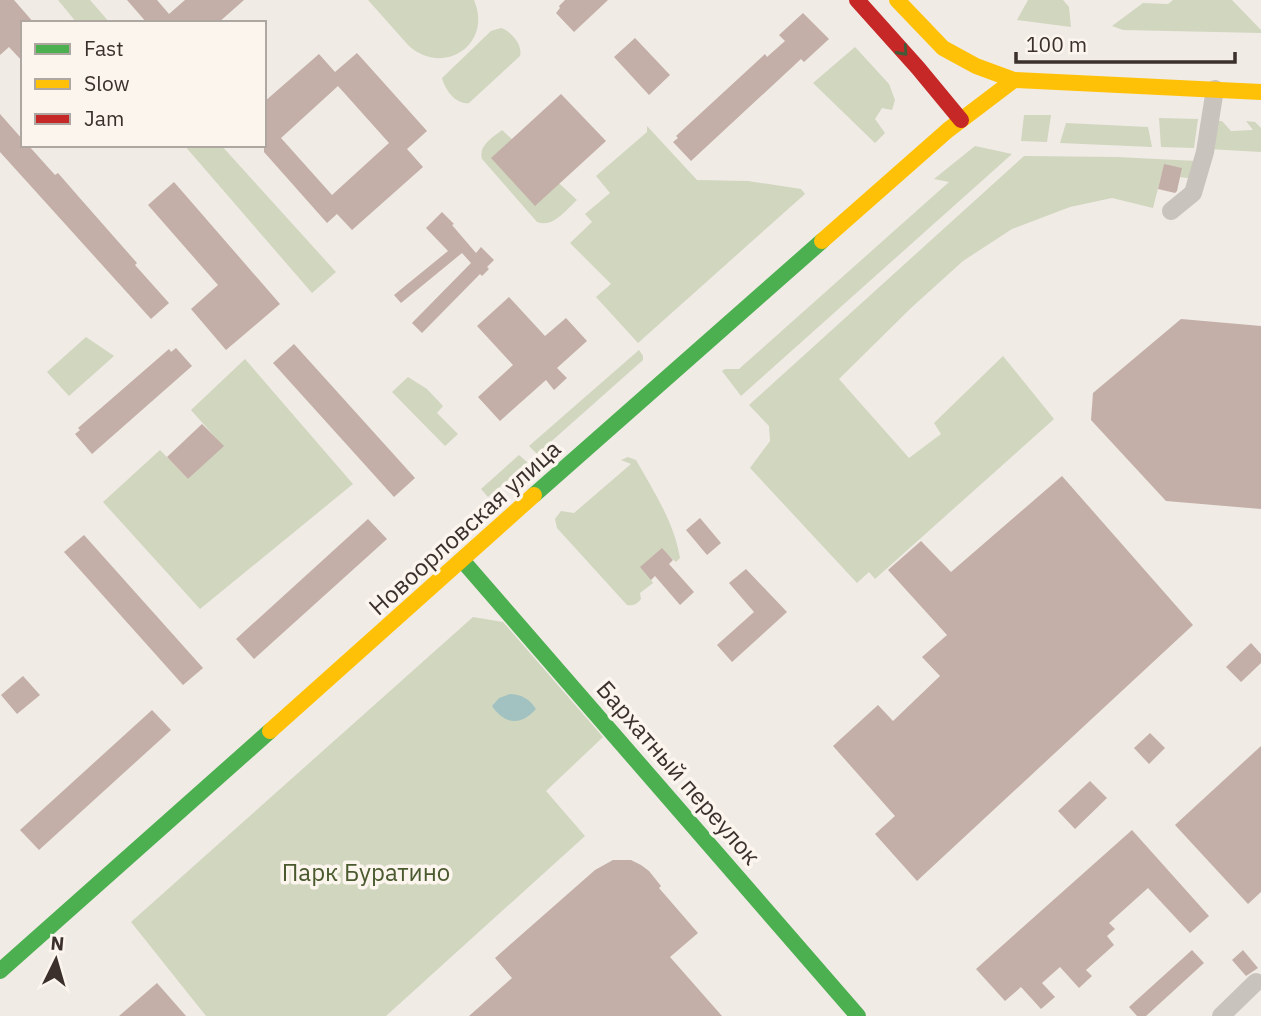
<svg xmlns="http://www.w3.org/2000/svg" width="1261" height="1016" font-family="'IBM Plex Sans',sans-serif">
	<rect width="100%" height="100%" fill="#f0ebe5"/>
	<g fill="#d1d6bf">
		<polygon points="58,0 90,0 110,23 77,23"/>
		<path d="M368 0H474C493 44 444 77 409 46Z"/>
		<polygon points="1028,0 1063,0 1069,7 1071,27 1017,20"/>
		<polygon points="1173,0 1232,0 1261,30 1261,33 1123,30 1112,26 1143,3 1168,4"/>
		<path d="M501 28C511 31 523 45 520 56L469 103C456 105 445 90 442 78L491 31Z"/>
		<polygon points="855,47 889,84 895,100 892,110 882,108 875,119 885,133 875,143 813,83"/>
		<polygon points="1024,115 1051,115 1047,142 1021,141"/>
		<polygon points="1159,118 1198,119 1194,148 1161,147"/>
		<polygon points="1213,121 1222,121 1231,131 1253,130 1246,121 1255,122 1261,128 1261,152 1209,149"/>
		<polygon points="1066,123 1148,127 1152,147 1060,143"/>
		<polygon points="647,126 697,180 748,181 801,189 805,194 638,343 596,297 611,284 570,243 592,222 585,214 610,193 596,176 647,132"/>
		<path d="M502 130 577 200C565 211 553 228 537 222L482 159C478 146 492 138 502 130Z"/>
		<polygon points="184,145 221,145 336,272 312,293"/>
		<polygon points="975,146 1012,154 741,396 722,371 725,369 739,369 949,182 934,179"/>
		<polygon points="1024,156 1117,157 1197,161 1194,179 1180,177 1181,168 1164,165 1153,208 1112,198 1070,207 1012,229 963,261 911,308 839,379 909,458 941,434 934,423 1003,356 1054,419 875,579 869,572 857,583 750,468 770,441 769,426 749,405"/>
		<polygon points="86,337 114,356 69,396 47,372"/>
		<polygon points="639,350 643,356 643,360 537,454 529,446"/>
		<polygon points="245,359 353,484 200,609 103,502 160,450 188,479 223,446 191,410"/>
		<polygon points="408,377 427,389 443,406 437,413 458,434 445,446 392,392"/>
		<polygon points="519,455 528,463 488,497 481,489"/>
		<path d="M628 457 636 460C654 492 674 522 680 558L676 562 662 549 651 580 653 583 640 593 641 599C637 604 634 606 627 605L557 528 555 519 561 511 574 513 631 464 621 460Z"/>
		<polygon points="473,617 503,622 603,737 546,791 585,836 386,1016 206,1016 131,922"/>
	</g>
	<path fill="#a1c2c1" d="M510 694C523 695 529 699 536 709 521 726 505 725 492 706L499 698Z"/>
	<g fill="#c3afa7" fill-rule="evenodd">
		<polygon points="0,0 14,0 34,23 23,23 23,62 9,47 0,55"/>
		<polygon points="127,0 157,0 169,14 185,0 244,0 218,23 147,23"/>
		<polygon points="565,0 608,0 574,32 556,13 560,8 559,6"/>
		<polygon points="803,13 829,39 804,62 801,59 691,161 673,142 678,138 676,136 765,54 767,57 785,41 779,35"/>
		<polygon points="635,38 670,75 649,95 614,57"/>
		<path d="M357 53 427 131 407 149 423 167 352 230 337 214 327 223 264 152V102L319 54 335 72ZM338 86 389 143 332 195 281 138Z"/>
		<polygon points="561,94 606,141 535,206 491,158"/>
		<polygon points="0,114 23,140 23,145 28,145 55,175 58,173 78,196 137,263 135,265 169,303 151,319 0,152"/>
		<polygon points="1164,164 1182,168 1177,191 1175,193 1158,189"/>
		<polygon points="174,182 280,304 226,350 191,309 218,285 148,205"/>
		<polygon points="442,212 454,224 452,225 476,253 481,247 494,260 487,267 489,269 482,276 480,274 422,333 412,323 471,263 462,253 401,303 394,295 448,251 426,228"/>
		<polygon points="509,297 545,336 566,318 587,341 557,368 567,378 554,390 546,380 500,421 478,397 513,365 477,326"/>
		<polygon points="1181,319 1261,326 1261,509 1166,501 1091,420 1093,393"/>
		<polygon points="294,344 415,478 394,497 273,363"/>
		<polygon points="176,348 192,366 92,454 75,434 80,430 78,428 169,349 171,352"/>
		<polygon points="202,424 224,446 188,479 167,457"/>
		<polygon points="1062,476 1193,625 917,881 875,834 895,816 833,746 878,705 893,721 940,676 922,657 947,635 888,570 921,541 951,572"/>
		<polygon points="700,518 721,543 707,555 686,530"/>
		<polygon points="368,519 387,539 254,659 236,639"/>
		<polygon points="84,535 203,668 183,685 64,552"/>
		<polygon points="662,548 673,560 669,564 694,592 680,605 655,576 651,580 640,567"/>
		<polygon points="746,569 787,612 732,662 717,645 754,612 729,583"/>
		<polygon points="1251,643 1261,654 1261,663 1241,682 1226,667"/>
		<polygon points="23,676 40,695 17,714 1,695"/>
		<polygon points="152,710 171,730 39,850 20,830"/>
		<polygon points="1150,733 1165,748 1149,764 1134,748"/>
		<polygon points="1261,746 1261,892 1248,904 1175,825"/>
		<polygon points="1090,781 1107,798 1075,829 1058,811"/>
		<polygon points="1132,830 1209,916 1190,933 1148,888 1109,923 1115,929 1107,936 1114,945 1086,970 1092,976 1079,988 1060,967 1042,983 1055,997 1041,1009 1021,987 1005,1001 976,969"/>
		<polygon points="613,860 631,860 641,865 649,871 661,886 659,888 698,933 670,957 722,1016 469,1016 512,978 495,958 595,870"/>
		<polygon points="1192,950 1204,963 1146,1016 1137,1016 1129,1007"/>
		<polygon points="1243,950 1258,968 1246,976 1232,960"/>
		<polygon points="157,983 186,1016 119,1016"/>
	</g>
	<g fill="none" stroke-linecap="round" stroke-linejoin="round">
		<g stroke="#c9c3be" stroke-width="18">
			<polyline points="1171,211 1193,193 1205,152 1215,89"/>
			<polyline points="1221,1016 1256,982"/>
		</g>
		<g stroke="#4caf50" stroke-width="16">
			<polyline points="534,495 822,241"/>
			<polyline points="462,560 858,1016"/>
			<polyline points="0,971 270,731"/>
		</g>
		<g stroke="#ffc107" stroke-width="16">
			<polyline points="897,0 943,48 976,66 1014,80 1261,92"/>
			<polyline points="822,241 948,130 1014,80"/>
			<polyline points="270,731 534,495"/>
		</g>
		<polyline stroke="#c62828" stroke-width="16" points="857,0 918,68 961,120"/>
	</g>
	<defs><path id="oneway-chevron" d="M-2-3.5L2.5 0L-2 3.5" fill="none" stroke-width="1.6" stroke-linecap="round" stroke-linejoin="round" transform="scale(1.75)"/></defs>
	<use stroke="#415c38" href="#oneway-chevron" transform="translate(903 51) rotate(48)"/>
	<g text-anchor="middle" stroke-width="7" stroke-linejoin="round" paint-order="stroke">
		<g font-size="24" fill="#3b302b" stroke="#fbf5ee">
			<text transform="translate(465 528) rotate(-42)" y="8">Новоорловская улица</text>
			<text transform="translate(678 773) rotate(49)" y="8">Бархатный переулок</text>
		</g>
		<g font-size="24" fill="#4a5a2e" stroke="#fbf5ee">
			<text x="366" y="881">Парк Буратино</text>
		</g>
	</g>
	<rect x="21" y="21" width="245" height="126" fill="#fbf5ee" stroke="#aea6a0" stroke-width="2"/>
	<rect x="35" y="44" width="35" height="10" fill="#4caf50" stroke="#aea6a0" stroke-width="2"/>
	<text x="84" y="56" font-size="21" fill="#3b302b">Fast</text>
	<rect x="35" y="79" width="35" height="10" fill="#ffc107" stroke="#aea6a0" stroke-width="2"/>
	<text x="84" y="91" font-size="21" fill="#3b302b">Slow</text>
	<rect x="35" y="114" width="35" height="10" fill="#c62828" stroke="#aea6a0" stroke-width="2"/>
	<text x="84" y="126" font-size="21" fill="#3b302b">Jam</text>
	<g transform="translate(56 960) rotate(5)" stroke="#fbf5ee" stroke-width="5" paint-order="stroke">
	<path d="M0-5L12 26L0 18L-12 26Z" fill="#3b302b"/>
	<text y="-10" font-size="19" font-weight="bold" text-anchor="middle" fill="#3b302b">N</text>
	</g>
	<path d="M1016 52v10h219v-10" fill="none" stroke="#3b302b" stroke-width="3.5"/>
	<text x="1026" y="52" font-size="21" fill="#3b302b" stroke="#fbf5ee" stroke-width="5" paint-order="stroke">100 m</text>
</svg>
